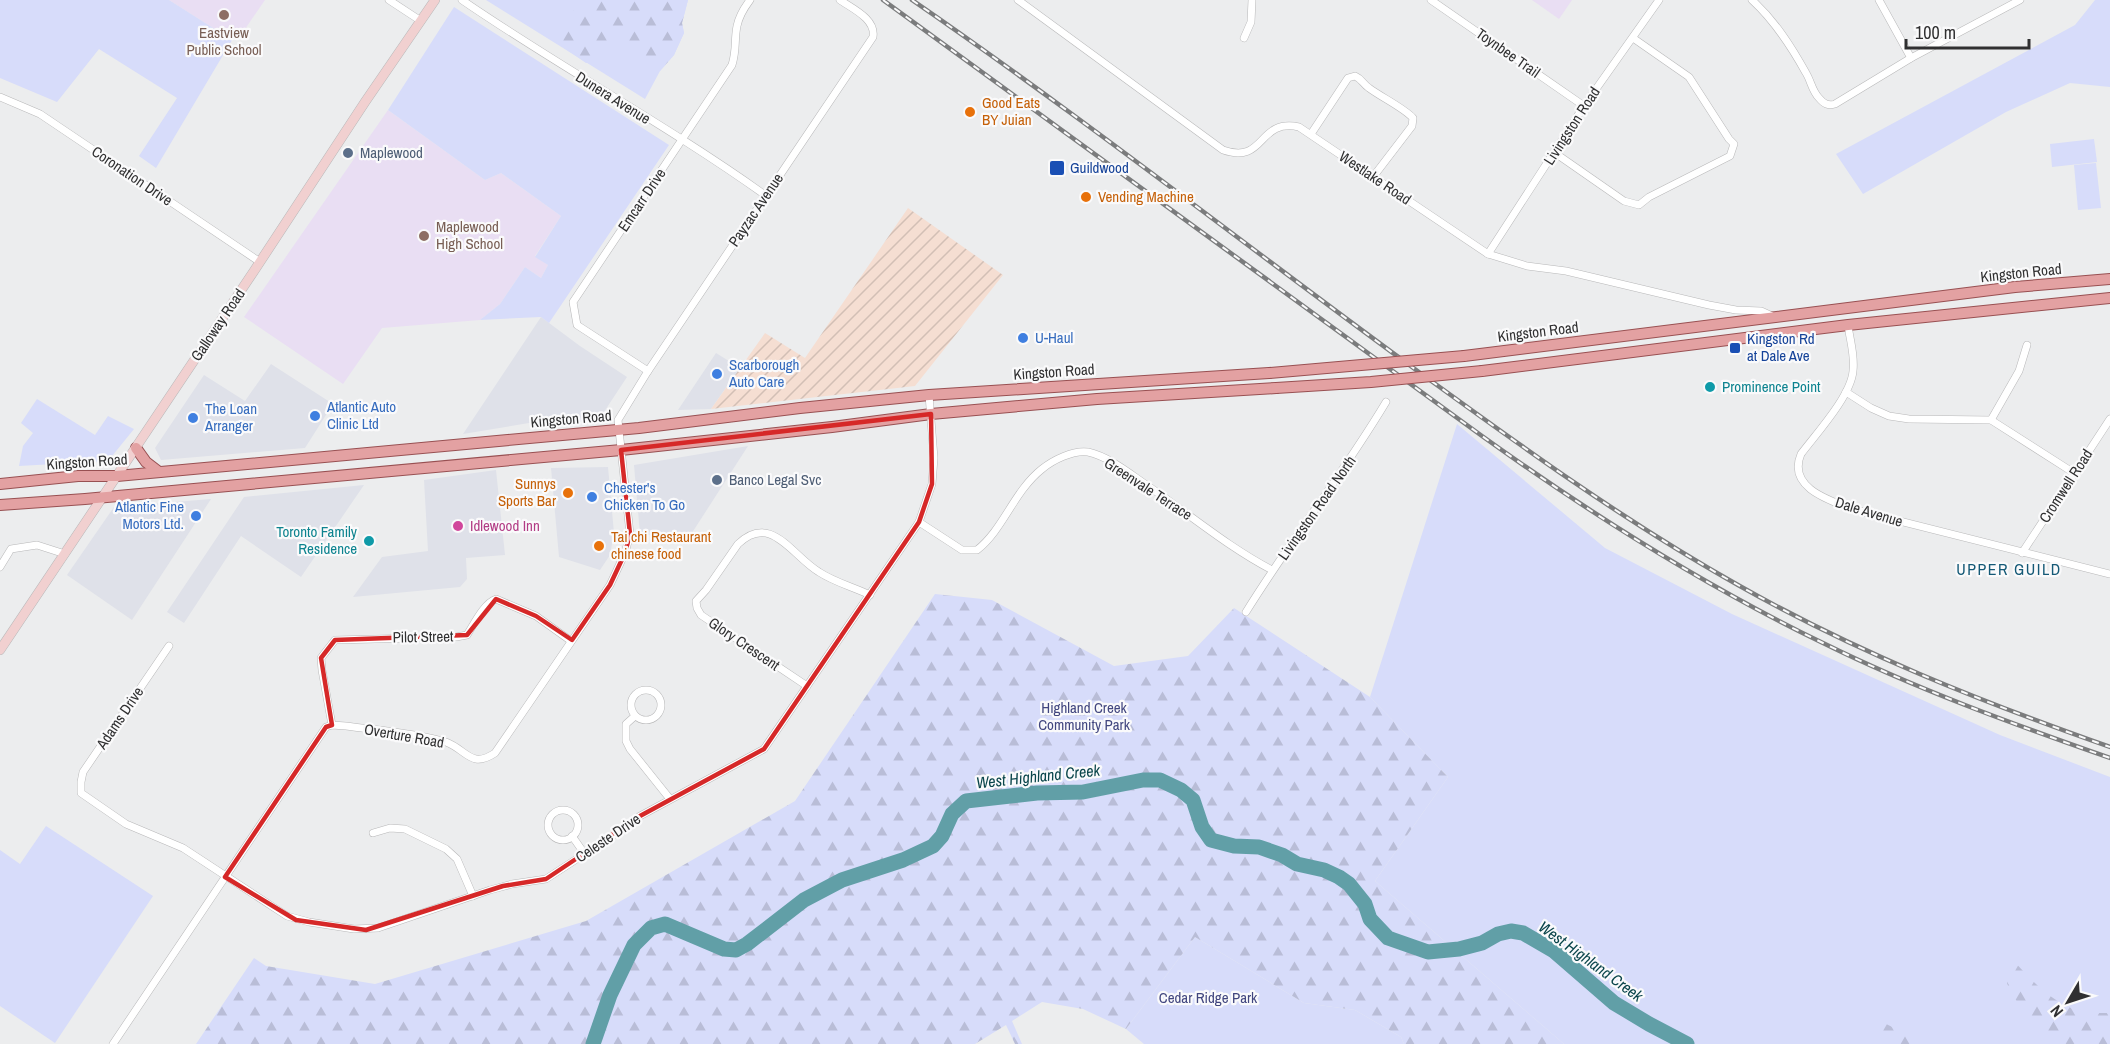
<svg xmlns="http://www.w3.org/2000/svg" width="2110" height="1044" font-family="'Archivo Narrow',sans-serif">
	<defs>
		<pattern id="industrial-furrows" width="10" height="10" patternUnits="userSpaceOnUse" patternTransform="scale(1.5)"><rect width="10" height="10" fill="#f5ded2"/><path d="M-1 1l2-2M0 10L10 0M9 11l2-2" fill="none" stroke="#d2bfb5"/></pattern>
		<pattern id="forest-firs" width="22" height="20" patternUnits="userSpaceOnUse" patternTransform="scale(1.5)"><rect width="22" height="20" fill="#d7dcfa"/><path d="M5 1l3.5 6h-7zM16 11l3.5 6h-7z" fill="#b9bdd7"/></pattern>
	</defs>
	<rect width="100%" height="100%" fill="#ecedee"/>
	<g fill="#dfe1e9">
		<polygon points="541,317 580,346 627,377 598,421 538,424 529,423 463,434"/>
		<polygon points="716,353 740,368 711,409 678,410"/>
		<polygon points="271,364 333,404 305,448 161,460 155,448 204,375 245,401"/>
		<polygon points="748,446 688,539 640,534 634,465"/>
		<polygon points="608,467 614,533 610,555 600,570 559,557 551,468"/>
		<polygon points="496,470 505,555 466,558 467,579 460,587 353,597 382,557 428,551 424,480"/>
		<polygon points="364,485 301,577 241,536 184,623 167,612 244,497"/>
		<polygon points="211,499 132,620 67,575 114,507"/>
	</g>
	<polygon fill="url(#industrial-furrows)" points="908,208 1003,275 915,386 711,409 765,333 805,358"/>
	<g fill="#e9def3">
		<polygon points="169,0 265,0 245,29 232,40"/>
		<polygon points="1532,0 1572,0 1559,19"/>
		<polygon points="388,110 485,180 501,173 561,216 535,256 548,265 541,278 525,267 500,304 480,320 382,328 343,384 244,317"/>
	</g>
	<g fill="#d7dcfa">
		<polygon points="0,0 169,0 232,40 156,168 139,156 177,98 99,49 57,102 0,78"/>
		<polygon points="486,0 688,0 682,23 684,33 674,55 660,71 645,99"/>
		<polygon points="2095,0 2110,0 2110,87 2070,83 2006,112 1863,194 1836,154 2075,25"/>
		<polygon points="454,7 669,145 549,323 541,317 480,320 500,304 525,267 541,278 548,265 535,257 561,216 501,173 485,180 388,110"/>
		<polygon points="2094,139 2097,162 2052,167 2050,144"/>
		<polygon points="2096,163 2101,208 2078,210 2074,165"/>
		<polygon points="37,399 95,435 108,416 134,429 108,461 19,466 23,446 33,433 21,423"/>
		<polygon points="1457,424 1605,548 1732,614 2000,735 2110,777 2110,1044 1564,1044 1375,881 1448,777 1370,697"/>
		<polygon points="46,826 153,896 55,1043 0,1006 0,850 20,864"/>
		<polygon points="1195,937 1304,1003 1355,1010 1401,1037 1404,1044 1144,1044 1126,1029"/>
	</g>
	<g fill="url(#forest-firs)">
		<path d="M576 0H688L682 23 684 33 674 55 660 71 629 45 619 42 593 62 586 63 551 39C561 28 576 16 576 0Z"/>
		<polygon points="935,594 992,600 1114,666 1188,656 1234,608 1370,697 1448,777 1375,881 1564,1044 1404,1044 1401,1037 1355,1010 1304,1003 1195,937 1126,1029 1083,1009 1042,1002 1012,1021 1022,1044 1015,1044 1006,1025 975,1044 196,1044 254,958 266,966 375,984 586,921 795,801"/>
		<path d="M2012 959C2032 981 2055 1007 2086 1012 2094 1013 2102 1013 2110 1013V1044H2051L2011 994 2007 983Z"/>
		<polygon points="1878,1020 1927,1044 1886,1044"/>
	</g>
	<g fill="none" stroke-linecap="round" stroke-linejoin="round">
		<polyline stroke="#619fa7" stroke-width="15" points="593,1044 610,995 634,945 651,928 665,924 724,949 736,950 747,944 804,900 842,880 903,860 933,846 942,836 952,814 966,801 1037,793 1083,792 1143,780 1160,780 1181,790 1193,800 1202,827 1211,840 1234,846 1259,847 1282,855 1297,864 1324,870 1339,877 1349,884 1365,904 1370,919 1388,938 1428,952 1459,949 1482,943 1498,934 1511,931 1523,933 1554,951 1614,1003 1649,1024 1687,1044"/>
		<g stroke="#b8b8b9" stroke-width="8">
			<g id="street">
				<polyline points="389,0 421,21"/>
				<path d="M462 0C561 68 667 125 765 195"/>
				<path d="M1018 0 1223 150C1266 165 1257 118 1299 127L1488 254 1527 266 1566 271 1709 305 1736 310 1761 311 1772 316"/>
				<polyline points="1431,0 1584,106"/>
				<path d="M1752 0C1775 21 1791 46 1806 73 1811 81 1812 91 1819 98 1824 104 1828 106 1835 104L1911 58 2020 0"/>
				<polyline points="1879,0 1911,58"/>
				<polyline points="1244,38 1251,22 1252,0"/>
				<polyline points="0,97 40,114 260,262"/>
				<path d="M1311 134 1348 78 1355 76C1362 79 1363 84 1369 88 1381 97 1404 108 1413 118L1412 126 1373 177"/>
				<polyline points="1555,153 1624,201 1639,205 1649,197 1730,156 1734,144 1729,139 1689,77 1633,38"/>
				<polyline points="1488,254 1584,106 1659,0"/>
				<path d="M1848 325C1850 341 1855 355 1853 371 1851 396 1816 434 1801 454 1787 487 1828 500 1852 509L2110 574"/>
				<path d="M648 371 577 325 573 302 732 65C737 48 734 41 737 26 739 16 744 8 750 0"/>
				<polyline points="1846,392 1871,408 1889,416 1909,419 1991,420 2074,473"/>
				<polyline points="1991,420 2019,371 2027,345"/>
				<path d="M919 522 962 550H977C1003 530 1014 491 1042 469 1053 460 1073 450 1088 452 1110 457 1130 474 1148 486 1189 514 1228 547 1272 570"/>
				<polyline points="2022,553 2110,419"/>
				<polyline points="0,567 11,549 37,545 65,554"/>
				<path d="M1246 612C1290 541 1343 474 1386 402"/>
				<polyline points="169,646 83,772 81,782 81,793 126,824 183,848 287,916 309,922 354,929 378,928 490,890 512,884 546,879 621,830 640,816 764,749 919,522 932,484 934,458 929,395"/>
				<path d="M807 686 701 615 697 608 696 601 706 590 738 544C771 512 792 556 819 572 834 582 853 587 870 595"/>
				<circle cx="646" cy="705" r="15"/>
				<polyline points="635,716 626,724 626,741 630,749 670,799"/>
				<path d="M332 725 322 670 321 658 335 640 456 637 467 635C474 624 484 603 496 599L536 616 571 641"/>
				<circle cx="563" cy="825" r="15"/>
				<polyline points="373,833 390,828 405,829 446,849 457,859 473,896"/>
				<polyline points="572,836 584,853"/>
				<path d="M113 1044 326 727 332 725 346 726C376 730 417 733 446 742 467 750 471 769 495 753L610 585 625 553 630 534 618 420 648 371 873 37C876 19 853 9 840 0"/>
			</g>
		</g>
		<g stroke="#b8b8b9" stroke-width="10">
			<polyline id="secondary" points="0,650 254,271 365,102 435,0"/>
		</g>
		<g stroke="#985052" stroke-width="12">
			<g id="primary">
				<polyline points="1464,356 2015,287 2110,279"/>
				<polyline points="1482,371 1848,325 2110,298"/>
				<polyline points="136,448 146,462 159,472"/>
				<polyline points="0,484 78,476 117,476 639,428 800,408 929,395 1269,373"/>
				<polyline points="0,505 85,499 621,450 832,427 931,414 1097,399 1276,388"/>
			</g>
		</g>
		<use href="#street" stroke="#fff" stroke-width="7"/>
		<use href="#secondary" stroke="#f1d0d0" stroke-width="9"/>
		<use href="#primary" stroke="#e3a1a2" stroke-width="10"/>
		<g stroke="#7b7c7d" stroke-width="4.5">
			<g id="rail">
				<path d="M883 0 1482 436C1591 514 1703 585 1823 643 1916 689 2013 724 2110 758"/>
				<path d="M912 0C1082 117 1245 245 1412 367 1518 444 1624 521 1738 585 1856 652 1982 702 2110 747"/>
			</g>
		</g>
		<use href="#rail" stroke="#fafafb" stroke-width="2" stroke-dasharray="7" stroke-linecap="butt"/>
		<g stroke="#985052" stroke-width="12" stroke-linecap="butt">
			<g id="primary-bridge">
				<polyline points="1269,373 1464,356"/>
				<polyline points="1276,388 1371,382 1482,371"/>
			</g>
		</g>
		<use href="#primary-bridge" stroke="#e3a1a2" stroke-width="10"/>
	</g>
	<path fill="none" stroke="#d62828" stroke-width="4.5" stroke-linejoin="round" d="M931 414 932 484 919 522 764 749 640 816 546 879 503 886 366 930 296 920 225 877 326 727 332 725 321 658 335 640 467 635 496 599 536 616 572 640 610 585 625 553 630 534 621 450Z"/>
	<g fill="#8d6e63" stroke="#fafafb" stroke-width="2">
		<circle cx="224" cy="15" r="6"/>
		<circle cx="424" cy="236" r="6"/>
	</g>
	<g fill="#e8710a" stroke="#fafafb" stroke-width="2">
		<circle cx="970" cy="112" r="6"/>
		<circle cx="1086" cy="197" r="6"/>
		<circle cx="568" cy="493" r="6"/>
		<circle cx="599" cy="546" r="6"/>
	</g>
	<g fill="#5c6f8a" stroke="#fafafb" stroke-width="2">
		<circle cx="348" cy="153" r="6"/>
		<circle cx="717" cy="480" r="6"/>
	</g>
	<g fill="#1a4fb4" stroke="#fafafb" stroke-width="2">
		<rect x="1049" y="160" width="16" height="16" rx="3"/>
		<rect x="1729" y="342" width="12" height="12" rx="3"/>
	</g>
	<g fill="#3f7fe0" stroke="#fafafb" stroke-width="2">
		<circle cx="1023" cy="338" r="6"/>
		<circle cx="717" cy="374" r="6"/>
		<circle cx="315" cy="416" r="6"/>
		<circle cx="193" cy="418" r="6"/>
		<circle cx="592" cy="497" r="6"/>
		<circle cx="196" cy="516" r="6"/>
	</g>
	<g fill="#0f9aa8" stroke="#fafafb" stroke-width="2">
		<circle cx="1710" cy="387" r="6"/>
		<circle cx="369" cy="541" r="6"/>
	</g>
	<circle fill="#d1479c" stroke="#fafafb" stroke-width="2" cx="458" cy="526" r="6"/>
	<g text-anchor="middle" stroke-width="4.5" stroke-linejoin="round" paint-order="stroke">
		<g font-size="15" fill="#785e54" stroke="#fafafb">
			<text x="224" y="38">Eastview<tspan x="224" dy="17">Public School</tspan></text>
			<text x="436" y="232" text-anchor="start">Maplewood<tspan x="436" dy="17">High School</tspan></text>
		</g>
		<g font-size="15" fill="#303031" stroke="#fafafb">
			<text transform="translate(1508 53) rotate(35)" y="5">Toynbee Trail</text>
			<text transform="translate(613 98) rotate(32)" y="5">Dunera Avenue</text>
			<text transform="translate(1572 126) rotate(-57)" y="5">Livingston Road</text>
			<text transform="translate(132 176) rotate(34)" y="5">Coronation Drive</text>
			<text transform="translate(1375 178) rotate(34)" y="5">Westlake Road</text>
			<text transform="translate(642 200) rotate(-56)" y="5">Emcarr Drive</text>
			<text transform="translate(756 210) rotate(-56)" y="5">Payzac Avenue</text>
			<text transform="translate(2021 273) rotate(-6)" y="5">Kingston Road</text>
			<text transform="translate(218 325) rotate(-56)" y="5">Galloway Road</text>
			<text transform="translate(1538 332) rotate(-7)" y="5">Kingston Road</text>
			<text transform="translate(1054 372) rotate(-4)" y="5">Kingston Road</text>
			<text transform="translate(571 419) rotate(-5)" y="5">Kingston Road</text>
			<text transform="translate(87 462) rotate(-4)" y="5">Kingston Road</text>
			<text transform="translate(2066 486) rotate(-57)" y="5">Cromwell Road</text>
			<text transform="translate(1148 489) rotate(33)" y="5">Greenvale Terrace</text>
			<text transform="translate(1317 508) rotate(-55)" y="5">Livingston Road North</text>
			<text transform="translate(1869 512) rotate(17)" y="5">Dale Avenue</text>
			<text transform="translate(423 637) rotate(-1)" y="5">Pilot Street</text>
			<text transform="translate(744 644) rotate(34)" y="5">Glory Crescent</text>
			<text transform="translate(120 718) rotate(-56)" y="5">Adams Drive</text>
			<text transform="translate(404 736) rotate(10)" y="5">Overture Road</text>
			<text transform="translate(608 838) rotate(-34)" y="5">Celeste Drive</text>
		</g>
		<g font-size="15" fill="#c56008" stroke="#fafafb" text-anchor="start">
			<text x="982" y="108">Good Eats<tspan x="982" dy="17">BY Juian</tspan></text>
			<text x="1098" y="202">Vending Machine</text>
			<text x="556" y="489" text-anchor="end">Sunnys<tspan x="556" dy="17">Sports Bar</tspan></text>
			<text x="611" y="542">Tai chi Restaurant<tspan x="611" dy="17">chinese food</tspan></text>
		</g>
		<g font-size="15" fill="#4e5e75" stroke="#fafafb" text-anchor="start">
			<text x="360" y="158">Maplewood</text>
			<text x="729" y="485">Banco Legal Svc</text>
		</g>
		<g font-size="15" fill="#164399" stroke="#fafafb" text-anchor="start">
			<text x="1070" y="173">Guildwood</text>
			<text x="1747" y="344">Kingston Rd<tspan x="1747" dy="17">at Dale Ave</tspan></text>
		</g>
		<g font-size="15" fill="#366cbe" stroke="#fafafb" text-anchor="start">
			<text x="1035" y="343">U-Haul</text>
			<text x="729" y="370">Scarborough<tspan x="729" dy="17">Auto Care</tspan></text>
			<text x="327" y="412">Atlantic Auto<tspan x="327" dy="17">Clinic Ltd</tspan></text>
			<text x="205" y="414">The Loan<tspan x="205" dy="17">Arranger</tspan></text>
			<text x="604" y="493">Chester's<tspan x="604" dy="17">Chicken To Go</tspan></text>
			<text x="184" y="512" text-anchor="end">Atlantic Fine<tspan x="184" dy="17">Motors Ltd.</tspan></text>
		</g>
		<g font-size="15" fill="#0d838f" stroke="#fafafb" text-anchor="start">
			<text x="1722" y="392">Prominence Point</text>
			<text x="357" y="537" text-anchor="end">Toronto Family<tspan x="357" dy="17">Residence</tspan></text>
		</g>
		<g font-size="15" fill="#b23c85" stroke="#fafafb" text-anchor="start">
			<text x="470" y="531">Idlewood Inn</text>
		</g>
		<g font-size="15" fill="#41467f" stroke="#fafafb">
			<text x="1084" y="713">Highland Creek<tspan x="1084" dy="17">Community Park</tspan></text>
			<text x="1208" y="1003">Cedar Ridge Park</text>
		</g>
		<g font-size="16" letter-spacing="1.5" fill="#145976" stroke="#fafafb">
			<text x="2009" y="575">UPPER GUILD</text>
		</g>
		<g font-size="16" font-style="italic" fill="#0a454b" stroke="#fafafb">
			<text transform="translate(1038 776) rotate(-6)" y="6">West Highland Creek</text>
			<text transform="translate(1591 961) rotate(36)" y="6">West Highland Creek</text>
		</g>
	</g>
	<g transform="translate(2068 1002) rotate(231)" stroke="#fafafb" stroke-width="4.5" paint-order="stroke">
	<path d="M0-4.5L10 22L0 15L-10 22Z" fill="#303031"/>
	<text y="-9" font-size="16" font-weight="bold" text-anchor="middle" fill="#303031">N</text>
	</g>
	<path d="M1906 39v9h123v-9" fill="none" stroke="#303031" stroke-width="3"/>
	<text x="1915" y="39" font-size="18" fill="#303031" stroke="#fafafb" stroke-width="4.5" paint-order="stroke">100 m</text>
</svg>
